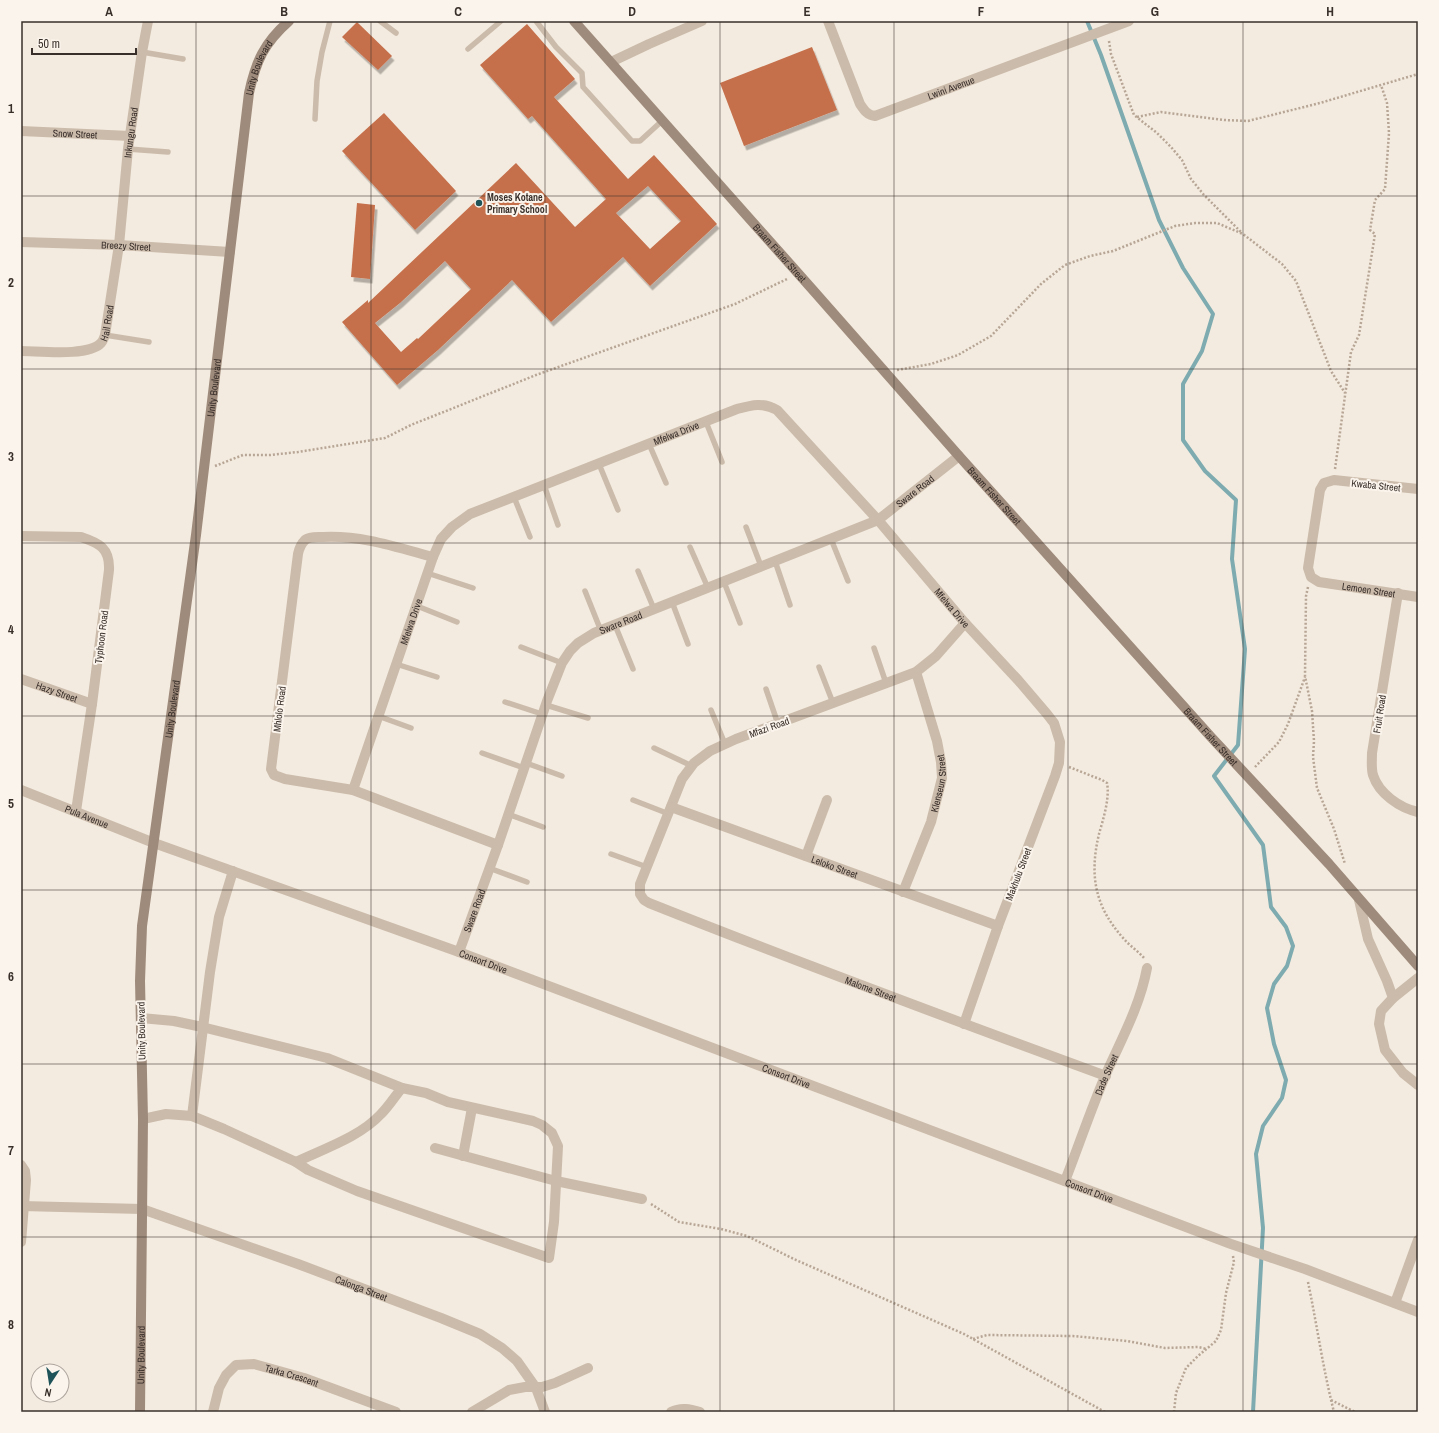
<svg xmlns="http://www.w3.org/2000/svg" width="1439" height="1433" font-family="'Archivo Narrow',sans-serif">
	<defs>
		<filter id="shadow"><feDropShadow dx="2.5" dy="4.5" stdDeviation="0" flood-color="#0004"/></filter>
	</defs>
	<rect width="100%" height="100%" fill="#f3ebdf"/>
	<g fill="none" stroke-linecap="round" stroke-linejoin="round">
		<polyline stroke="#7eabb0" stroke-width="4" points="1087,21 1101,55 1159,220 1183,268 1213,314 1202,351 1183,384 1183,440 1205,471 1236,500 1232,559 1245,649 1238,745 1214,776 1263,845 1271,907 1286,927 1293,946 1287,966 1274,984 1267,1008 1274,1044 1286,1080 1282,1098 1263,1126 1256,1154 1263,1228 1253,1412"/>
	</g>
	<g fill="#c56f4b" fill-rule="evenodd" filter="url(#shadow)">
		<polygon points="357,22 392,56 378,70 342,37"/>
		<path d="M527 24 575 79 554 97 628 179 654 155 717 224 650 286 623 257 551 322 512 280 438 350 397 385 342 322 368 300V303L516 163 575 227 606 199 532 116 528 119 480 65ZM648 186 681 221 650 249 616 213ZM445 261 471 289 418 339 417 338 401 352 375 323 400 303Z"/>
		<polygon points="812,47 837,110 744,146 720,83"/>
		<polygon points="384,113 456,191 415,230 342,151"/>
		<polygon points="357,203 375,205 370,279 351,277"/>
	</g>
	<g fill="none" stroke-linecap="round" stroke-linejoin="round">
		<g stroke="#b7a595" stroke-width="2.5" stroke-dasharray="2 2" stroke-linecap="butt">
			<polyline points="1109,41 1111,54 1134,115 1157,133 1171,147 1182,160 1191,179 1204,195 1241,232"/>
			<polyline points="1137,117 1161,112 1224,120 1248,121 1320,103 1418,74"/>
			<polyline points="897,370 931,364 958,355 991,336 1041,284 1065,265 1090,256 1113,251 1175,226 1195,223 1217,223 1243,234 1282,264 1296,281 1331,371 1345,393"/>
			<polyline points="215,466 243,455 270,455 298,452 385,438 411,425 536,375 735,304 787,279"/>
			<polyline points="1335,469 1351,352 1359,335 1375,234 1370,230 1375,200 1385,189 1389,133 1387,103 1381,85"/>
			<polyline points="1308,587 1306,596 1305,676 1312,711 1314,741 1313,757 1317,788 1334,829 1345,864"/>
			<path d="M1069 767 1102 780 1107 783C1110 798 1103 820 1099 834 1089 876 1095 907 1124 939 1130 946 1138 951 1144 958"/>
			<polyline points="1255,767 1279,742 1288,724 1305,677"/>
			<polyline points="651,1204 679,1222 721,1229 747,1236 796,1260 964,1334 1105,1412"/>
			<path d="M1308 1282C1317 1325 1323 1369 1334 1412"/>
			<polyline points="973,1339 987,1335 1073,1336 1127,1341 1165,1348 1198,1347 1207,1349"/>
			<polyline points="1331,1400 1355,1412"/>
			<polyline points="1174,1412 1176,1393 1186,1368 1198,1356 1216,1341 1221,1330 1226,1293 1234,1262 1233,1256"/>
		</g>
		<g stroke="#cbbbab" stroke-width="5.5">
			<polyline points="380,21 396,33"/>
			<polyline points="536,21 556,47 582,73 583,87 632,141 640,141 663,120"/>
			<polyline points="468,49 501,21"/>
			<polyline points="142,52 183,59"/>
			<polyline points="315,119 317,81 322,52 330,21"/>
			<polyline points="128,149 168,152"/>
			<polyline points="105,335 149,342"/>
			<polyline points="706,422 722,462"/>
			<polyline points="649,444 666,483"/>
			<polyline points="599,464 618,510"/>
			<polyline points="544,485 558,525"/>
			<polyline points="514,497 530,537"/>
			<polyline points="746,527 761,566"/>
			<polyline points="831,539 848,581"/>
			<polyline points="690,547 708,588"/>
			<polyline points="775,561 790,605"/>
			<polyline points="638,571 654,609"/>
			<polyline points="427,573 473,588"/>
			<polyline points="724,582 740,623"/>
			<polyline points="585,591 601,631"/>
			<polyline points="672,602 688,644"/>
			<polyline points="417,606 457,622"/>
			<polyline points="615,625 633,669"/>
			<polyline points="521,647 562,663"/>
			<polyline points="874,648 886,683"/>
			<polyline points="396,664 437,677"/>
			<polyline points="819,667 833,703"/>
			<polyline points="766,689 778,724"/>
			<polyline points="505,702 542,714"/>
			<polyline points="546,705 588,718"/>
			<polyline points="711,710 725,744"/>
			<polyline points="378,716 411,728"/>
			<polyline points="654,748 692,766"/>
			<polyline points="482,753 524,768"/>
			<polyline points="526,763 562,776"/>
			<polyline points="633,800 669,814"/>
			<polyline points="508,814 543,827"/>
			<polyline points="611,854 647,867"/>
			<polyline points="489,868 527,882"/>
		</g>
		<g stroke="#cbbbab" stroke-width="10">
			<path id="s1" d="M828 21 860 104C864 110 867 115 875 116L1129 21"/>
			<polyline points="611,62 649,44 702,21"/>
			<path id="s2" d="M21 131 130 136"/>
			<path id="s3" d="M21 242 119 245 230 252"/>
			<path id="s4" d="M21 351C39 351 88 357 101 343 103 341 104 338 105 335L119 245 128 149 142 52 148 21"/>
			<path id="s5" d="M1418 489 1334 480 1324 483 1320 490 1308 568 1311 577 1319 582 1418 597"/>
			<path d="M21 536 81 537C99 543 110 548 109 570L92 704 76 811"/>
			<path d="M433 557C396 547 361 535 323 537 317 537 310 536 305 540 301 544 299 549 298 554L271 769 274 775 285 779 353 790 498 845"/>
			<path d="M1398 593 1372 753C1372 761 1371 768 1373 775 1379 794 1400 808 1418 812"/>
			<path id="s6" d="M965 623 936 656 916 672 736 739 710 751 694 763 682 779 640 884V894L644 900 649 903C800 963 953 1020 1106 1076"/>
			<path id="s7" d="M21 679 92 704"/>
			<path id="s8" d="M21 790 154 843 459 952 1231 1244 1305 1269 1418 1312"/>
			<path id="s9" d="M353 790 433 557 441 539 452 527 470 514 737 409C752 405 763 402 777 410L878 520 965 623 1018 680 1047 714 1054 723 1060 742 1059 763 1055 776 998 926 964 1024"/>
			<path id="s10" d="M671 807 998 926"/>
			<polyline points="806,856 827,800"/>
			<path id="s11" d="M903 892 931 822 942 778 941 762 937 741 916 672"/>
			<polyline points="1359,900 1368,939 1387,981 1393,998"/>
			<path id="s12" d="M459 952 498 845 547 701 562 663 570 651 578 643 594 633 878 520 959 456"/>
			<polyline points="1418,978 1393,998 1381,1011 1379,1024 1385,1050 1403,1073 1418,1085"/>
			<polyline points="141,1018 174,1021 202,1027 327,1058 402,1088 426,1093 448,1102 533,1121 542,1125 552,1133 558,1146 554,1222 549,1258 357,1191 308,1170 296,1162 224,1129 192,1116 166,1114 143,1119"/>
			<polyline points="192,1116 210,972 219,917 233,871"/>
			<polyline points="435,1148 556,1181 642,1199"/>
			<polyline points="463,1156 472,1108"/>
			<path d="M296 1162C323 1149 360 1137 381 1114 389 1106 395 1096 402 1088"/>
			<polyline points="21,1165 25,1171 26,1180 21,1242"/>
			<path id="s13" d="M1065 1181C1079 1145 1091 1109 1106 1074 1121 1040 1140 1006 1147 968"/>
			<path id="s14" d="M21 1206 142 1209 298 1264 441 1318 480 1334 502 1348 517 1361 536 1388 545 1412"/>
			<polyline points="1395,1303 1418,1240"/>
			<path id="s15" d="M213 1412 219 1388 226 1375 236 1365 254 1364 304 1378 396 1412"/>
			<polyline points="472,1412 509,1390 525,1387 542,1387 555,1383 588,1368"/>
			<path d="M671 1412C681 1407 690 1409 700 1412"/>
		</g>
		<g stroke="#9f8b7c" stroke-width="10">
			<path id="s16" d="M574 21 812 289 959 456 1211 737 1329 864 1418 966"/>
			<path id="s17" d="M140 1412 143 1119 140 981 142 926 196 535 249 93C256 61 264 43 289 21"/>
		</g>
	</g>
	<path fill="none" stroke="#392f2a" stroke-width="1" stroke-opacity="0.55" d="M196 21V1412M371 21V1412M545 21V1412M720 21V1412M894 21V1412M1068 21V1412M1243 21V1412M21 196H1418M21 369H1418M21 543H1418M21 716H1418M21 890H1418M21 1064H1418M21 1237H1418"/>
	<circle fill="#1f535a" stroke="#faf4ec" stroke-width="1.5" cx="479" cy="203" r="4"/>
	<g text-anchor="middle" stroke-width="4" stroke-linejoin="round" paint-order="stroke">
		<g font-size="10" fill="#392f2a" stroke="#faf4ec">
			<text dy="4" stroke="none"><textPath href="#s17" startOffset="1353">Unity Boulevard</textPath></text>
			<text dy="4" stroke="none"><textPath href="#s1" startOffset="190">Lwini Avenue</textPath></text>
			<text dy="4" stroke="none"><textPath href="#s4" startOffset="295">Inkungu Road</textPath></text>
			<text dy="4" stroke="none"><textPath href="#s2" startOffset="54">Snow Street</textPath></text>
			<text dy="4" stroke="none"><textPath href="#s3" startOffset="105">Breezy Street</textPath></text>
			<text dy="4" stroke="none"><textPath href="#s16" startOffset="310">Braam Fisher Street</textPath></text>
			<text dy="4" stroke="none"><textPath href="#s4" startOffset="103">Hail Road</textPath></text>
			<text dy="4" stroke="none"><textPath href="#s17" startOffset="1029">Unity Boulevard</textPath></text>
			<text dy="4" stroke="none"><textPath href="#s9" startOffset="526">Mfelwa Drive</textPath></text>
			<text transform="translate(1376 485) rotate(6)" y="4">Kwaba Street</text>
			<text dy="4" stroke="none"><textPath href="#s12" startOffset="704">Sware Road</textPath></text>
			<text dy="4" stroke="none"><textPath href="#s16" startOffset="634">Braam Fisher Street</textPath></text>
			<text dy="4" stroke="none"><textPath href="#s5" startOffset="251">Lemoen Street</textPath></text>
			<text dy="4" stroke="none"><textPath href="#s9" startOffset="897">Mfelwa Drive</textPath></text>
			<text dy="4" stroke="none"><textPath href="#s9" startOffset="178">Mfelwa Drive</textPath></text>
			<text dy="4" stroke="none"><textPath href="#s12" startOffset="380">Sware Road</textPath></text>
			<text transform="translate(101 637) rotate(-83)" y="4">Typhoon Road</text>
			<text dy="4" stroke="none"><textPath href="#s7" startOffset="38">Hazy Street</textPath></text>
			<text dy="4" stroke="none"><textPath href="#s17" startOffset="705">Unity Boulevard</textPath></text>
			<text transform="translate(279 709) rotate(-83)" y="4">Mhlolo Road</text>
			<text transform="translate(1379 714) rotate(-81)" y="4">Fruit Road</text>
			<text transform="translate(769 727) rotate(-20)" y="4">Mfazi Road</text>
			<text dy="4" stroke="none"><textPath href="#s16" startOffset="958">Braam Fisher Street</textPath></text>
			<text dy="4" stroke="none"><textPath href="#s11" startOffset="115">Klenseun Street</textPath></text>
			<text dy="4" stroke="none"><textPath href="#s8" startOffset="71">Pula Avenue</textPath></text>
			<text dy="4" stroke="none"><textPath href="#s10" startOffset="174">Leloko Street</textPath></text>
			<text transform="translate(1018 874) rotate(-69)" y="4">Makhulu Street</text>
			<text dy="4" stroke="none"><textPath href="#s12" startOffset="44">Sware Road</textPath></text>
			<text dy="4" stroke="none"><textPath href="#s8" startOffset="493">Consort Drive</textPath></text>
			<text dy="4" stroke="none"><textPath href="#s6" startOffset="704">Malome Street</textPath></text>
			<text transform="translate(141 1031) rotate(-91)" y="4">Unity Boulevard</text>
			<text dy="4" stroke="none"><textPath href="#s13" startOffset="114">Dade Street</textPath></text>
			<text dy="4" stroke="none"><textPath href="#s8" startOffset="817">Consort Drive</textPath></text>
			<text dy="4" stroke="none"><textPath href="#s8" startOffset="1141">Consort Drive</textPath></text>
			<text dy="4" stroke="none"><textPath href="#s14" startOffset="354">Calonga Street</textPath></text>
			<text dy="4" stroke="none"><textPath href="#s17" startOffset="57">Unity Boulevard</textPath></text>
			<text dy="4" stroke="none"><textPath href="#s15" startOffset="111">Tarka Crescent</textPath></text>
		</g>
		<g font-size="10" font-weight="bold" fill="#392f2a" stroke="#faf4ec" text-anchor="start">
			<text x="487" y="201">Moses Kotane<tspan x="487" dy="12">Primary School</tspan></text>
		</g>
	</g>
	<rect width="1439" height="1433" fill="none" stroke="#faf4ec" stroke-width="44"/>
	<g transform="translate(50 1383) rotate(192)"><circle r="19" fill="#faf4ec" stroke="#ada59e"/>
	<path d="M0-3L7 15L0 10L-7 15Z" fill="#1f535a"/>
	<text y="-6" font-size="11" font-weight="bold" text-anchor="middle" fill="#392f2a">N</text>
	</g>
	<path d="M32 48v6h104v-6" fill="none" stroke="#392f2a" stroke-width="2"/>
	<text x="38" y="48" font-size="12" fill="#392f2a" stroke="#faf4ec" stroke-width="3" paint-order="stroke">50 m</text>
	<rect x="22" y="22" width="1395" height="1389" fill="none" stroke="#392f2a" stroke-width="1.5"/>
	<g font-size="13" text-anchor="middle" font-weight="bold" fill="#392f2a">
		<text x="109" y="16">A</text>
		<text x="284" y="16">B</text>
		<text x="458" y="16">C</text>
		<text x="632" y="16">D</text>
		<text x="807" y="16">E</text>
		<text x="981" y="16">F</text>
		<text x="1155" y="16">G</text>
		<text x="1330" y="16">H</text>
		<text x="11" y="113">1</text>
		<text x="11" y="287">2</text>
		<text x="11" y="461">3</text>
		<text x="11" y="634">4</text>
		<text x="11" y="808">5</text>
		<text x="11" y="981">6</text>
		<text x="11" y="1155">7</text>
		<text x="11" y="1329">8</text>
	</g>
</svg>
